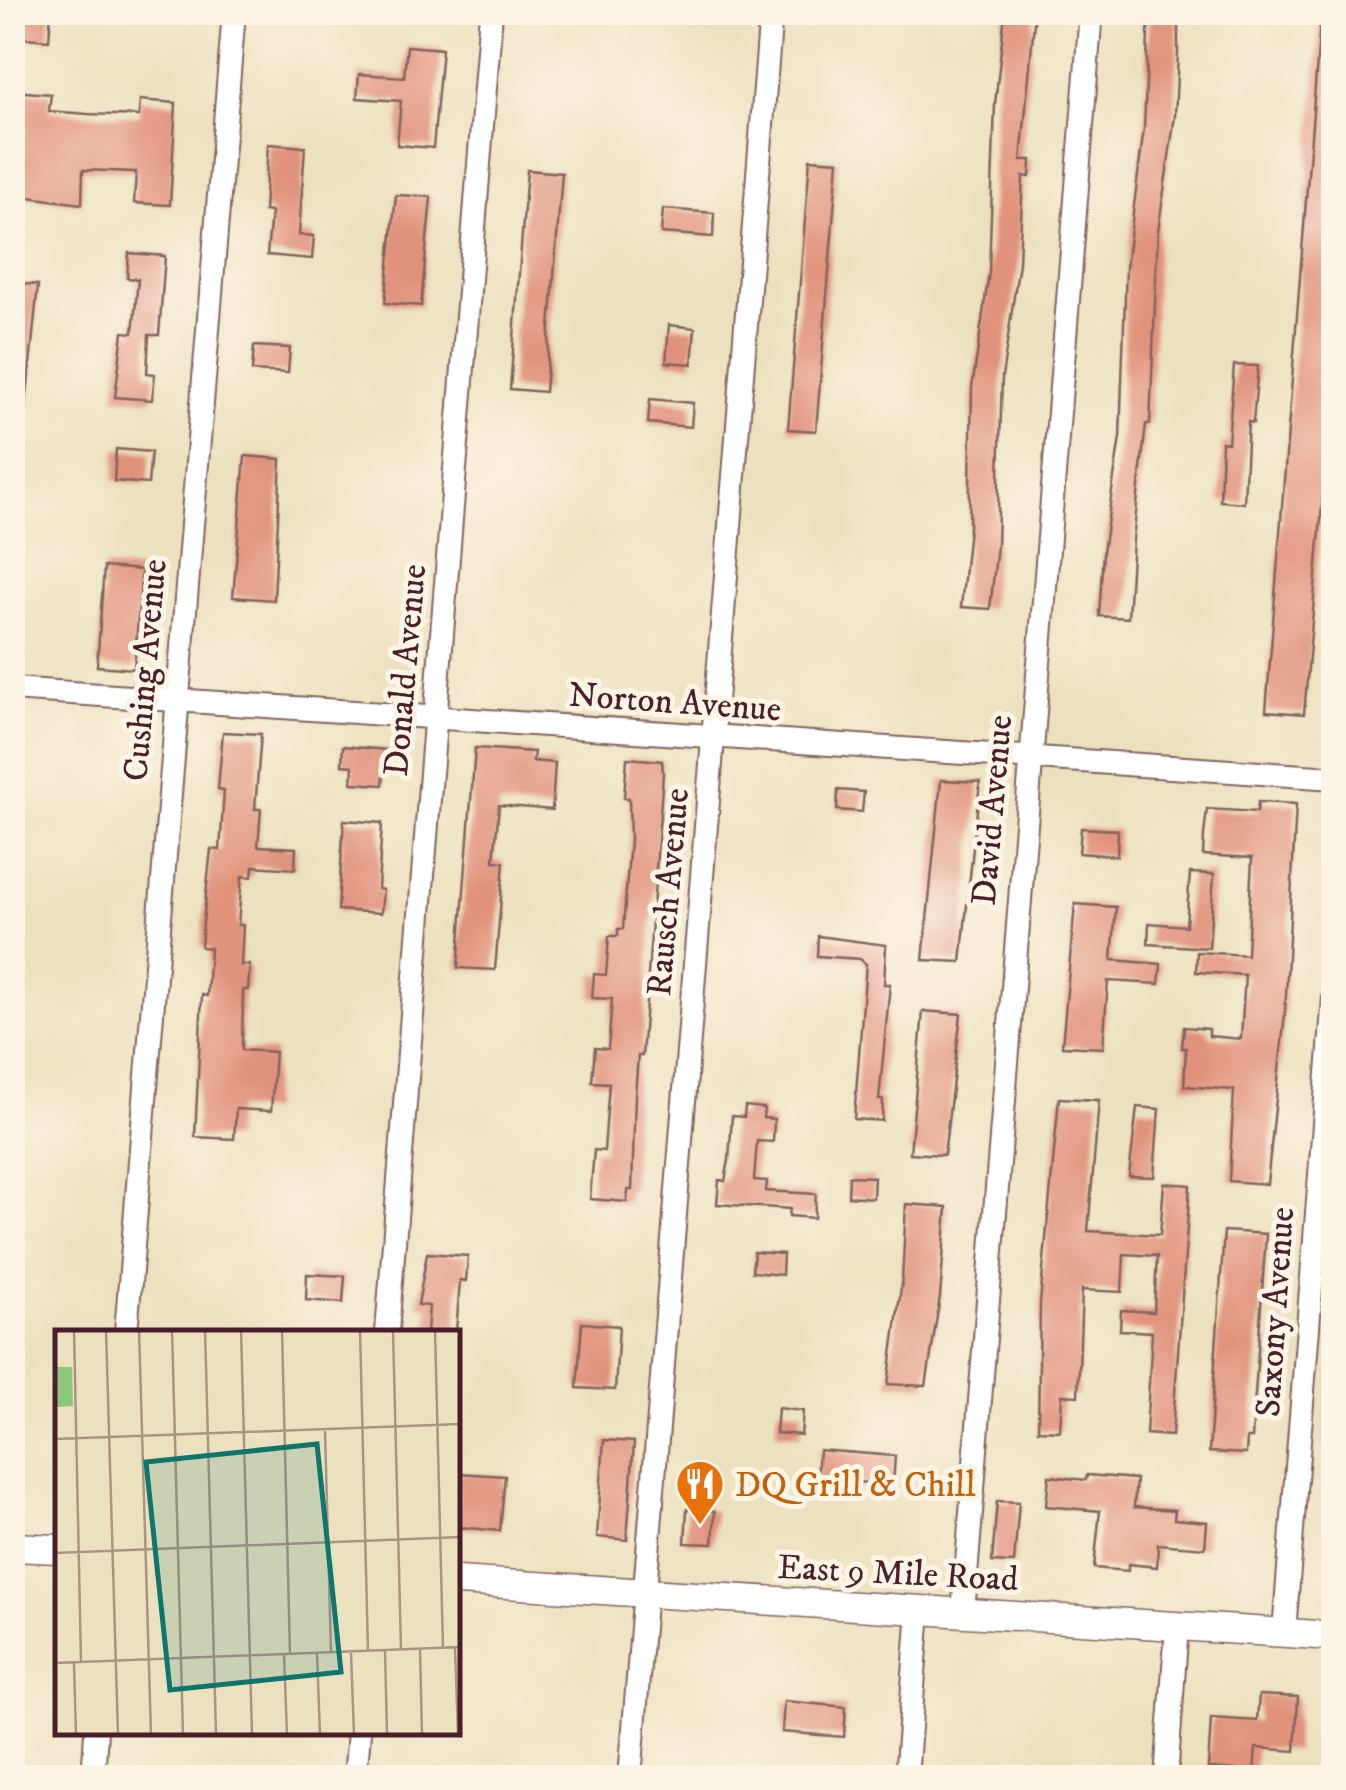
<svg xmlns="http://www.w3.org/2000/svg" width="1346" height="1790" font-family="'IM FELL DW Pica',serif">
	<rect width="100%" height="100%" fill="#fcf5e5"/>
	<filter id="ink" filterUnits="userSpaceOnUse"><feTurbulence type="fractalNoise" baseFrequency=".01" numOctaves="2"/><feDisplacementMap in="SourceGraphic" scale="20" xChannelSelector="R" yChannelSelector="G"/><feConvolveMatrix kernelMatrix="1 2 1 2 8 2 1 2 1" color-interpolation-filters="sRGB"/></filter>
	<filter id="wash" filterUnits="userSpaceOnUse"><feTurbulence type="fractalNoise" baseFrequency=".0048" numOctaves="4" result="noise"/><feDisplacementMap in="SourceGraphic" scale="40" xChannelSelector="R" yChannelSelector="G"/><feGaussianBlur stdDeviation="2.25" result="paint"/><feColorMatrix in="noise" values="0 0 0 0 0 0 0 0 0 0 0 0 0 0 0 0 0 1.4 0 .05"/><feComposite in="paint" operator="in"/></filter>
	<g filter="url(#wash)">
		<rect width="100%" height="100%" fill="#ece1bf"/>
		<g id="blocks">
			<g fill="#e1927b">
				<polygon points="14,12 51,12 49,40 12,37"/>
				<polygon points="1005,12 1035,12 1021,160 1031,160 1030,177 1023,176 1019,263 1002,377 997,546 990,609 961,607 969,529 972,388 989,273 995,104"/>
				<polygon points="1149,12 1178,14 1178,53 1175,116 1158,231 1150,424 1146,424 1133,540 1128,618 1099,616 1103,552 1120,437 1126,268 1144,128"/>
				<polygon points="1320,22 1334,23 1334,368 1304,714 1266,711"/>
				<polygon points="407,46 442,49 433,148 397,145 401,101 357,98 359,74 404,77"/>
				<polygon points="12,91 51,94 49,111 88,114 139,116 140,100 176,103 170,205 134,203 136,172 83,170 82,204 12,195"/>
				<polygon points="268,144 305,147 299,235 314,236 312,259 267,255 271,212 264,211"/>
				<polygon points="810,159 838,161 816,431 788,429"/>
				<polygon points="527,170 562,173 545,392 510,389"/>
				<polygon points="396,195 431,197 421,306 385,303"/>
				<polygon points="663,209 714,213 713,237 661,233"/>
				<polygon points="129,253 165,256 159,335 149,335 147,373 155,374 152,400 115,397 123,332 133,333 138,279 127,278"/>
				<polygon points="12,283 38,285 25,415 12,415"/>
				<polygon points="669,325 695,328 692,364 666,362"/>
				<polygon points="254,346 290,348 288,373 252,371"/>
				<polygon points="1234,365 1258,366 1253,423 1248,422 1244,503 1220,501 1222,442 1228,443"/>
				<polygon points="650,399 693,403 691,427 648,423"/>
				<polygon points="116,449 151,452 148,484 114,481"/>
				<polygon points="245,456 281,459 274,600 233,597"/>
				<polygon points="104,567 142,570 134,669 97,666"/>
				<polygon points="223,732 261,734 255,809 261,809 258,846 296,848 295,869 253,866 252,877 242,876 238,925 243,925 241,965 250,965 248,990 243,990 242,1050 275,1052 271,1111 236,1109 234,1139 195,1137 202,995 207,996 210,948 201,947 203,922 211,849 220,850 224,790 218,789"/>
				<polygon points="343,746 386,750 383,785 352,783 353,766 342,765"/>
				<polygon points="475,748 534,752 533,761 555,763 552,810 499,805 494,861 504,862 495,970 458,968"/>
				<polygon points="627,758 662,761 663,774 642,1056 638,1056 635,1095 632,1190 628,1190 627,1202 590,1199 594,1150 604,1151 609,1083 592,1082 595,1048 608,1049 612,999 592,998 594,974 606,975 609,936 618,936 618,929 623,929 630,840 629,798 624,798"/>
				<polygon points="941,780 980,782 961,962 923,960"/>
				<polygon points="838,790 864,792 862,812 837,810"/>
				<polygon points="1258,802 1296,804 1285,1014 1267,1184 1229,1181 1234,1090 1184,1086 1186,1048 1182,1048 1184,1027 1209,1029 1209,1036 1241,1039 1245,975 1196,972 1197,952 1247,955 1252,858 1203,855 1204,835 1207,809 1257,812"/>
				<polygon points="344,820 382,823 378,889 383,890 381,913 338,910"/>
				<polygon points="1081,828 1118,830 1117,856 1079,853"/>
				<polygon points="1190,873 1214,874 1209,948 1148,944 1149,923 1186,926"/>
				<polygon points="1075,904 1116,907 1112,960 1161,964 1159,984 1108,981 1103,1048 1062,1046"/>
				<polygon points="818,936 886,945 884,984 890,984 879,1100 883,1100 882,1121 854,1119 866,964 860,959 817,956"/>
				<polygon points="923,1011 961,1014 944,1155 910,1153"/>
				<polygon points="1059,1098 1099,1100 1088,1231 1160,1235 1164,1183 1190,1185 1172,1436 1146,1434 1152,1332 1120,1330 1121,1310 1154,1312 1157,1256 1124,1254 1122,1292 1082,1290 1078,1396 1062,1395 1060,1431 1038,1430 1040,1303"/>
				<polygon points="745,1106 764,1108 763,1118 774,1119 773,1142 757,1141 754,1180 767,1181 766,1191 816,1194 814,1218 789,1216 790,1209 717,1204 719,1180 725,1181 729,1160 732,1116 744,1117"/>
				<polygon points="1137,1107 1159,1109 1154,1177 1129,1176"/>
				<polygon points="849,1176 874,1177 873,1198 848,1196"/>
				<polygon points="906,1204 947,1207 940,1297 926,1386 888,1384 902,1281"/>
				<polygon points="1224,1231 1266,1234 1252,1438 1247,1438 1246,1454 1209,1452"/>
				<polygon points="754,1252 783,1254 782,1275 752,1272"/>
				<polygon points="427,1253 468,1256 466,1281 460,1280 456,1332 427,1332 429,1306 418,1305"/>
				<polygon points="307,1274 345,1276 343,1303 306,1300"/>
				<polygon points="582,1323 619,1326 615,1390 577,1388"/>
				<polygon points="778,1408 803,1411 801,1435 776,1433"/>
				<polygon points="604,1440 634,1442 627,1540 597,1537"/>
				<polygon points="819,1450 895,1456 893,1485 817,1479"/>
				<polygon points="458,1473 505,1476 500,1531 458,1527"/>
				<polygon points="1087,1475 1136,1479 1134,1507 1175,1510 1174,1519 1207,1522 1205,1548 1158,1544 1157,1567 1128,1564 1128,1571 1094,1568 1100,1511 1046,1506 1049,1476 1086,1480"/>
				<polygon points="997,1501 1019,1502 1014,1563 992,1562"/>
				<polygon points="687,1509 715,1511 713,1544 685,1543"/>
				<polygon points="1259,1695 1298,1697 1295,1751 1256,1748 1254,1771 1208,1768 1211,1718 1257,1721"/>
				<polygon points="784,1701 846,1707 844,1737 782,1732"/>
			</g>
		</g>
	</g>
	<g filter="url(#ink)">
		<use href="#blocks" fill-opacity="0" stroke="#83635f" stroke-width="2.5"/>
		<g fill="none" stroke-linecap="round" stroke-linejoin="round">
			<g stroke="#83635f" stroke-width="26">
				<g id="minor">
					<polyline points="12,689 1334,778"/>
					<polyline points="126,1332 234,12"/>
					<polyline points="387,1332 491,12"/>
					<polyline points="963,1613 1091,12"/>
					<polyline points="1284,1632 1334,997"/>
					<polyline points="93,1778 96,1732"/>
					<polyline points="355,1778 359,1732"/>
					<polyline points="630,1778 771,12"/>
					<polyline points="906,1778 919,1610"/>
					<polyline points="1166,1778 1177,1626"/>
				</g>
			</g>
			<g stroke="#83635f" stroke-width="31">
				<g id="major">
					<polyline points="12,1547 58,1549"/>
					<polyline points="458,1581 1334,1636"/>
				</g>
			</g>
			<use href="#minor" stroke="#fff" stroke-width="22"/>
			<use href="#major" stroke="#fff" stroke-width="28"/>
		</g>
	</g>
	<defs>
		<g id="restaurant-pin" transform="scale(2.5)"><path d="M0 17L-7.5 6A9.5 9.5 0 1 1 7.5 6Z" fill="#e8710a" stroke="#fcf5e5"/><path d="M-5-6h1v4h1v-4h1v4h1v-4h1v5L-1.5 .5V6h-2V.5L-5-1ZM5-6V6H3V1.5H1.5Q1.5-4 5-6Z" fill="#fff"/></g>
	</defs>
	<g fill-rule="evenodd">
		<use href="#restaurant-pin" x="700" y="1484"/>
	</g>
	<g text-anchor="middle" stroke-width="10" stroke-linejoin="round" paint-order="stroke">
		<g font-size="35" fill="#4a1f2b" stroke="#fcf5e5">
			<text transform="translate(144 670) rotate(-85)" y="12">Cushing Avenue</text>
			<text transform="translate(404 670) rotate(-85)" y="12">Donald Avenue</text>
			<text transform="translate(675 701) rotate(4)" y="12">Norton Avenue</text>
			<text transform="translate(991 810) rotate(-85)" y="12">David Avenue</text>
			<text transform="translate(667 892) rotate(-85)" y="12">Rausch Avenue</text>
			<text transform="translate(1274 1312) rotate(-86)" y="12">Saxony Avenue</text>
			<text transform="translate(898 1572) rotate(3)" y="12">East 9 Mile Road</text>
		</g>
		<g font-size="35" fill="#c56008" stroke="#fcf5e5" text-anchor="start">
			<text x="735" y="1496">DQ Grill &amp; Chill</text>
		</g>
	</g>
	<g transform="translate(55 1330)">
		<rect width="405" height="405" fill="#ece1bf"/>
		<path d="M0 37H17L18 76 0 77Z" fill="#8bc77c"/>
		<path fill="none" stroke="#ab9384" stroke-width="2.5" d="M19 0 26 332M51 0 63 405M84 0 96 405M117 0 128 405M150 0 161 405M186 0 197 405M227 0 235 324M305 0 313 321M338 0 346 319M380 0 388 318M270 101 276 322M0 109 405 94M0 223 405 207M400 318 403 405M365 319 367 405M330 320 332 405M262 323 265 405M296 323 299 405M229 324 232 405M0 333 405 317M19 333 21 405"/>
		<path fill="#0f766e" fill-opacity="0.15" stroke="#0f766e" stroke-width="5" d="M262 114 286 342 115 360 91 132Z"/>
		<rect width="405" height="405" fill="none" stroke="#4a1f2b" stroke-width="5"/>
	</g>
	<rect width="1346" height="1790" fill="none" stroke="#fcf5e5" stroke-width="50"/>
</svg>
